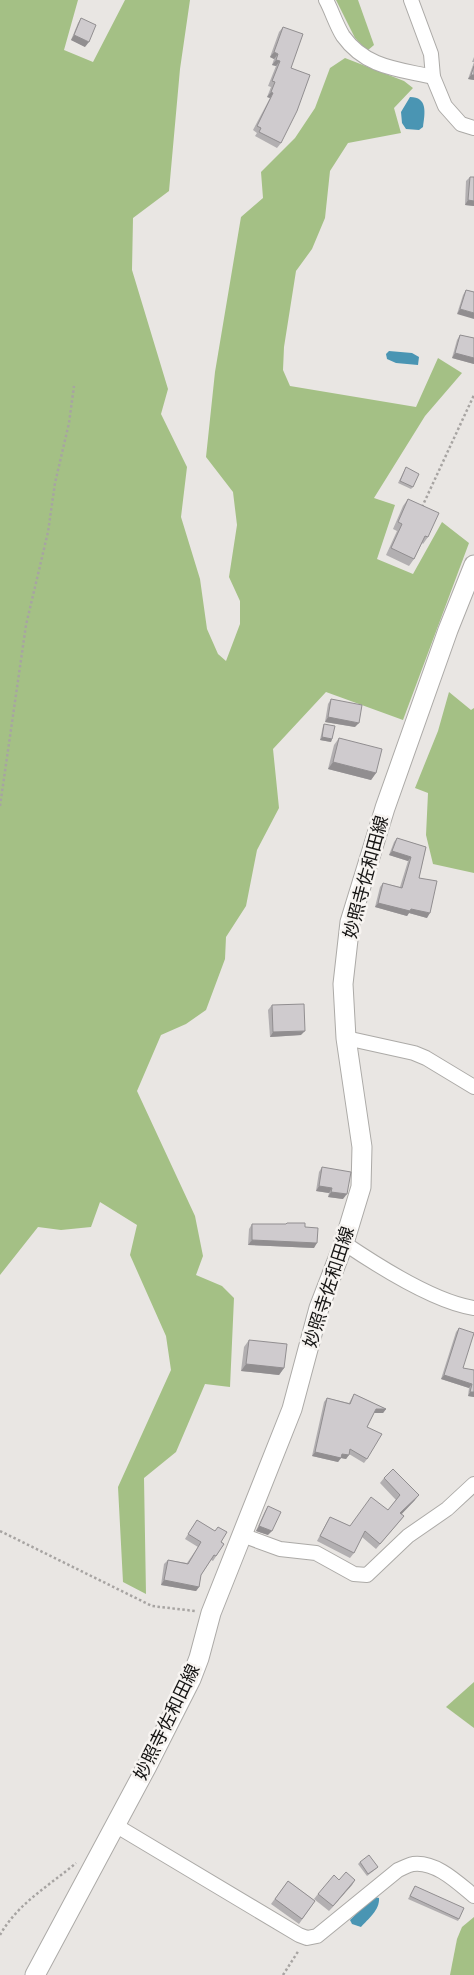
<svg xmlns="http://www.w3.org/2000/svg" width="474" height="1975" font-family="'Crimson Pro','Noto Sans JP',serif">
	<rect width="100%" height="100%" fill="#e9e6e3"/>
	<g fill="#a4c085">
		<polygon points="0,0 78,0 64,50 93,62 125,0 190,0 180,69 169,191 133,218 132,270 168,389 161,414 187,467 181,517 200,579 207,629 218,654 226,661 240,624 240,601 229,577 237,525 233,492 206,457 215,372 241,217 263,198 261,172 295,138 315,108 330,68 345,58 404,81 413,88 394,108 401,133 348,143 330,171 325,218 312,249 296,271 284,347 283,370 290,386 416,407 438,358 462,373 425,416 374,498 395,505 377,559 413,574 442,522 469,543 403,720 326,692 273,749 279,808 257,850 246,906 226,937 225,959 206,1010 186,1024 161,1035 137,1091 195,1216 203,1256 196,1275 222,1286 234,1298 230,1387 205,1384 176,1452 144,1478 146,1594 123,1582 118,1487 171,1370 166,1336 130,1255 137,1225 100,1202 91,1227 61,1230 38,1227 0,1275"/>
		<polygon points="336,0 358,0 374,45 367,51 355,38"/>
		<polygon points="449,692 471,710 474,708 474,873 433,864 426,835 428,793 415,788 438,731"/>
		<polygon points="474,1682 474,1728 446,1707"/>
		<polygon points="474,1917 474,1975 450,1975 457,1939 462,1927"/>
	</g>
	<g fill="#4a95b3">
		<path d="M410 97C428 97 425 113 423 127L419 130 406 129 402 123 401 112Z"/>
		<polygon points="389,351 412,353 419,357 418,365 396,363 387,359 386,354"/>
		<path d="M374 1897 379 1898C380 1910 368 1919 361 1927L352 1924 350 1920Z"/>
	</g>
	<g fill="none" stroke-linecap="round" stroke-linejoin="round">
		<g stroke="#acaaa7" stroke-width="16">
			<g id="minor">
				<path d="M326 0C332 11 336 25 343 36 366 68 398 69 433 77"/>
				<polyline points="411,0 431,54 433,77 445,106 461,124 474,128"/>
				<polyline points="346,1038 414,1053 426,1058 474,1087"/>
				<path d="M344 1243C378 1266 434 1302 474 1308"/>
				<polyline points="242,1535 280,1549 316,1553 354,1574 367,1575 408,1536 447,1509 474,1484"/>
				<path d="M115 1825 299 1935 307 1938 317 1936 398 1870C403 1868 408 1865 413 1864 436 1861 458 1883 474 1896"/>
			</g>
		</g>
		<g stroke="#acaaa7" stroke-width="21">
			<polyline id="secondary" points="35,1975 147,1766 191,1679 199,1658 211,1613 292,1409 319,1308 344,1243 361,1187 362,1147 346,1038 343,984 350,922 385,808 448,630 474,565"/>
		</g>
		<g stroke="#a7a4a2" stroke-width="2.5" stroke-dasharray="2.5 2.5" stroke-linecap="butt">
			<polyline points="422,507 474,395"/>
			<polyline points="0,806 26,625 48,532 55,483 69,423 74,386"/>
			<polyline points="0,1531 152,1606 195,1611"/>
			<path d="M0 1935C18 1903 49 1886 76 1863"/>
			<polyline points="283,1975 299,1950"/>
		</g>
		<use href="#minor" stroke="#fff" stroke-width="14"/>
		<use href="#secondary" stroke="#fff" stroke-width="19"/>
	</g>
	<g fill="#b2afb1">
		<polygon points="81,18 85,47 71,40 78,23"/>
		<polygon points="283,27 291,68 281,143 277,148 255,136 257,133 253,130 270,98 267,97 271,87 268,86 276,66 272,65 274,59 270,57 279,32"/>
		<polygon points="474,57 474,80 468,79 474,62 472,62"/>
		<polygon points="470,177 474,206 465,205 466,181"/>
		<polygon points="466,290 474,292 457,314 463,295"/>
		<polygon points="460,335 474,338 474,364 452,358 457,340"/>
		<polygon points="406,467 413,487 411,489 398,483"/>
		<polygon points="408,499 428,537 423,544 422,543 414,559 409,566 386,555 397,531 393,529 403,506"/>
		<polygon points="331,699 355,727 325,722 328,704"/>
		<polygon points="324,724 332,739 331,742 320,740 323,726"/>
		<polygon points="339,738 376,773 371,780 328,769 334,745"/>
		<polygon points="397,838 426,847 419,878 427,918 409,913 407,916 375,907 380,887 383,883 400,887 408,861 389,855 394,842"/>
		<polygon points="272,1005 301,1035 270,1037 268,1010"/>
		<polygon points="322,1167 343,1199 328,1197 329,1193 316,1191 319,1172"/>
		<polygon points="287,1223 305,1227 314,1248 248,1245 249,1229 252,1224 286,1224"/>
		<polygon points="459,1328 463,1368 474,1370 474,1397 468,1396 469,1388 441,1379 456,1332"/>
		<polygon points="249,1340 284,1368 279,1375 241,1371 244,1347"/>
		<polygon points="354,1394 386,1409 383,1413 374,1413 367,1427 367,1459 364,1463 349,1454 346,1459 341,1458 338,1462 312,1456 324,1402 327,1398 349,1403"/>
		<polygon points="384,1478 415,1500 401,1514 404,1516 400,1521 376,1549 362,1537 354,1553 350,1558 317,1541 327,1522 330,1517 350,1526 388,1510 396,1500 380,1483"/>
		<polygon points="268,1506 268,1535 256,1531 265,1511"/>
		<polygon points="197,1520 224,1544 213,1561 211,1560 201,1575 199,1587 196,1591 161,1585 164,1564 168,1560 187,1563 198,1547 185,1539"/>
		<polygon points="360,1862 378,1867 376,1869 367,1876 358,1864"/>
		<polygon points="339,1880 355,1880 329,1911 314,1899 318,1894"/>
		<polygon points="288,1881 315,1901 299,1924 271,1904"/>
		<polygon points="415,1886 459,1919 458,1921 408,1899"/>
	</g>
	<g fill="#918e90">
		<polygon points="74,35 89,42 85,47 71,40"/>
		<polygon points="274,52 278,54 274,59 270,57"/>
		<polygon points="276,60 280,61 276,66 272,65"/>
		<polygon points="471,75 474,75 474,80 468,79"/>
		<polygon points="271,92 273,93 270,98 267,97"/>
		<polygon points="468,200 474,201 474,206 465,205"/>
		<polygon points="460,309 474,313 474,319 457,314"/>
		<polygon points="455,353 474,358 474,364 452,358"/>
		<polygon points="328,717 359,723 355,727 325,722"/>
		<polygon points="322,737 332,739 331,742 320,740"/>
		<polygon points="333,762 376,773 371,780 328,769"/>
		<polygon points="392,851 411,857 408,861 389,855"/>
		<polygon points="378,903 411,909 430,913 427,918 409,913 407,916 375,907"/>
		<polygon points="305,1031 301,1035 270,1037 273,1032"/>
		<polygon points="319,1186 332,1188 329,1193 316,1191"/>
		<polygon points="331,1192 347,1194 343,1199 328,1197"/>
		<polygon points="252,1240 317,1243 314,1248 248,1245"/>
		<polygon points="246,1364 284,1368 279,1375 241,1371"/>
		<polygon points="444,1375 472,1384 469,1388 441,1379"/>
		<polygon points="470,1392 474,1392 474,1397 468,1396"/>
		<polygon points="376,1409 386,1409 383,1413 373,1413"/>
		<polygon points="315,1452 342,1454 349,1455 346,1459 341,1458 338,1462 312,1456"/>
		<polygon points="419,1495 415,1500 397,1519 400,1513"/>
		<polygon points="259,1526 272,1531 268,1535 256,1531"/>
		<polygon points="164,1580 199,1587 196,1591 161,1585"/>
		<polygon points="355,1880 352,1885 329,1911 333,1906"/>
	</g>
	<g fill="#cfcbce" stroke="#918e90">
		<polygon points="81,18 96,25 89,42 74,35"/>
		<polygon points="283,27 303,34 291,68 310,75 297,111 281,143 259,132 261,128 257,126 273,93 271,92 275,82 272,81 280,61 276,60 278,54 274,52"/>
		<polygon points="474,66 474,75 471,75"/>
		<polygon points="470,177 474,177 474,201 468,200"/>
		<polygon points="466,290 474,292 474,313 460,309"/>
		<polygon points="460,335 474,338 474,358 455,353"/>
		<polygon points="406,467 419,474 413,487 400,481"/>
		<polygon points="408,499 439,513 428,537 425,536 414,559 391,548 402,524 398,522"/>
		<polygon points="331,699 362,705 359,723 328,717"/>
		<polygon points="324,724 335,726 332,739 322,737"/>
		<polygon points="339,738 382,749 376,773 333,762"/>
		<polygon points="397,838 426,847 419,878 437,881 430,913 411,909 410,911 378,903 383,883 402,888 411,857 392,851"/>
		<polygon points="304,1004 305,1031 273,1032 272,1005"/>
		<polygon points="322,1167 351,1172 347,1194 331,1192 332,1188 319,1186"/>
		<polygon points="287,1223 305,1223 305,1227 318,1228 317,1243 252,1240 252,1224 286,1224"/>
		<polygon points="459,1328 474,1333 463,1368 474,1370 474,1392 470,1392 472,1384 444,1375"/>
		<polygon points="249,1340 287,1344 284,1368 246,1364"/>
		<polygon points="354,1394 386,1409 376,1409 367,1427 382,1434 367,1459 350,1449 349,1455 342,1454 341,1458 315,1452 327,1398 350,1404"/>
		<polygon points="393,1469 419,1495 400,1513 404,1516 380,1544 365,1531 354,1553 320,1536 330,1517 350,1526 371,1497 388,1510 400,1495 384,1478"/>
		<polygon points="268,1506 281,1512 272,1531 259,1526"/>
		<polygon points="197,1520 215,1531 218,1527 227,1532 221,1542 224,1544 216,1556 214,1555 201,1575 199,1587 164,1580 168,1560 188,1564 201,1542 188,1534"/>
		<polygon points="369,1855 378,1867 368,1874 360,1862"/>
		<polygon points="346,1872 355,1880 333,1906 318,1894 334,1875 339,1880"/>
		<polygon points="288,1881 315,1901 302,1919 275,1899"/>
		<polygon points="415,1886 464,1908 459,1919 410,1896"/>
	</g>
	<g text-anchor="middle" stroke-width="5" stroke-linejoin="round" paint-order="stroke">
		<g font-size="18" fill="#151413" stroke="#f7f4f1">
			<text transform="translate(366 877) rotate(-75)" y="6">妙照寺佐和田線</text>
			<text transform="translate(329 1287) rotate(-72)" y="6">妙照寺佐和田線</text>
			<text transform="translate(167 1722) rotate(-64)" y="6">妙照寺佐和田線</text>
		</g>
	</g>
</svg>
